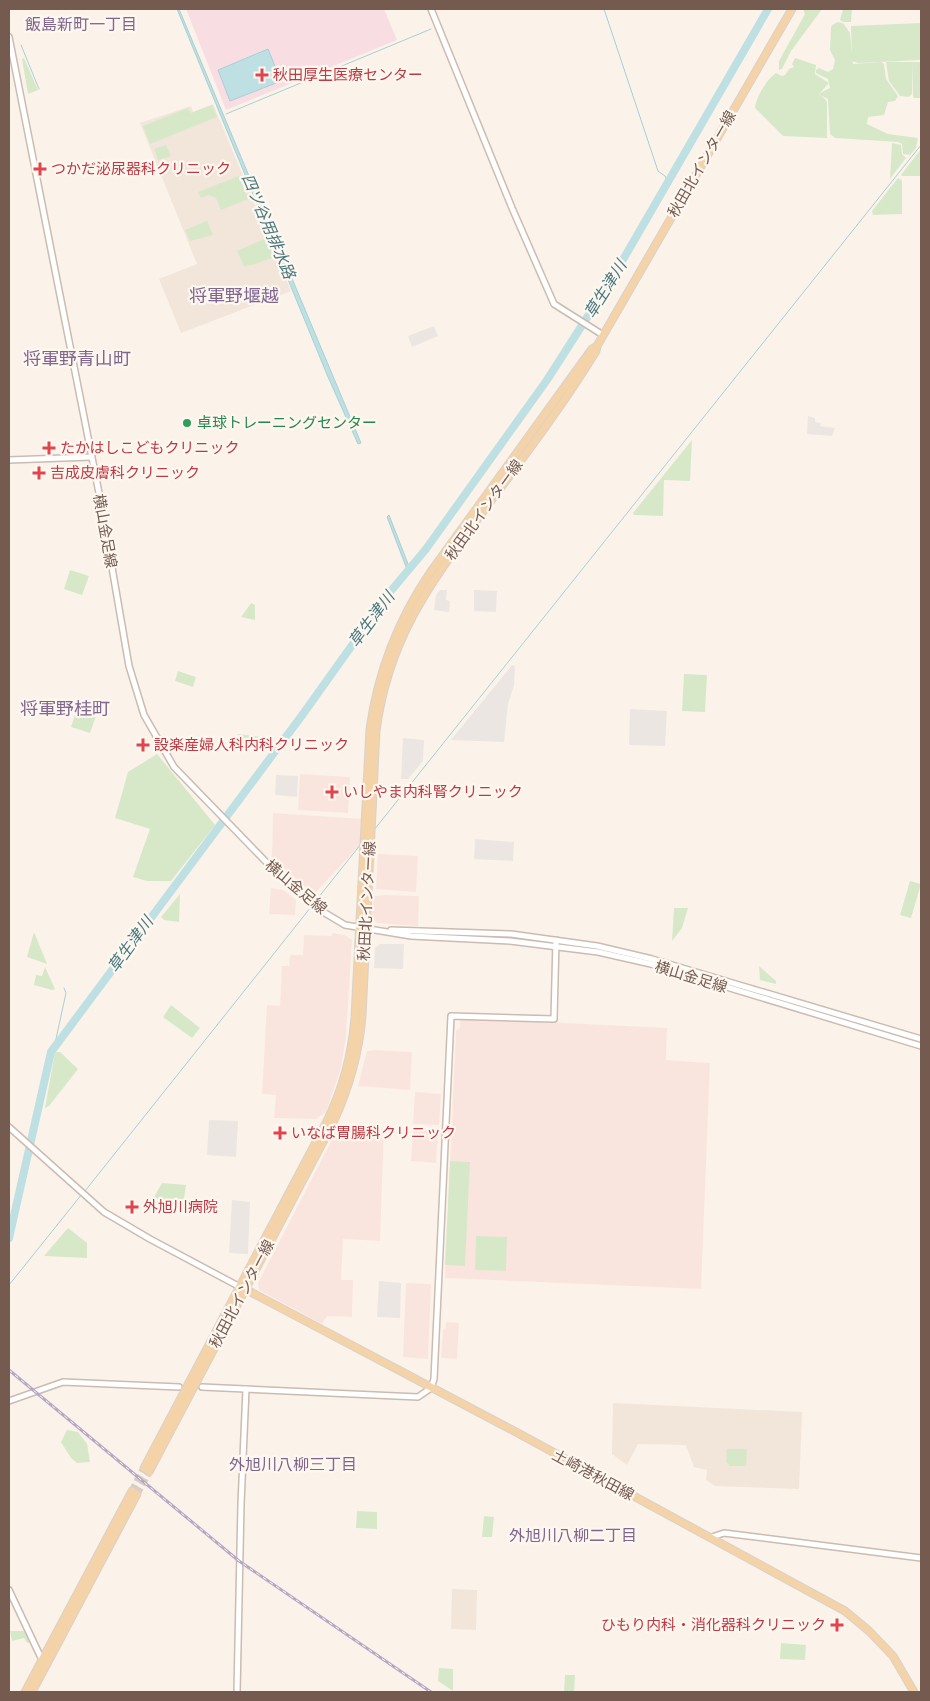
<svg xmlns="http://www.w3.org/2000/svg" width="930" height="1701" font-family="Lato,'Noto Sans JP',sans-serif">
	<rect width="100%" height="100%" fill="#fbf3ea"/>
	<g fill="#f2e5d9">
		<polygon points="213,104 291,291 181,333 159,279 197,264 140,123 191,106 193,112"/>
		<polygon points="613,1403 802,1412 799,1489 715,1486 706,1480 707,1470 694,1467 686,1445 638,1444 627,1465 612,1454"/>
		<polygon points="452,1589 477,1590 476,1630 451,1629"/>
	</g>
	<g fill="#fae5de">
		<polygon points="300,774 350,777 348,813 298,810"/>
		<polygon points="273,813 362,819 360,845 314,894 272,858"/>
		<polygon points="378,854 418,856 416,892 376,889"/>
		<polygon points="271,888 283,890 296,900 295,915 269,914"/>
		<polygon points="385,895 419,896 418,926 377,923 372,918 374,896"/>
		<polygon points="332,933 345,935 352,940 346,1036 341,1068 326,1112 316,1119 274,1118 276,1095 262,1094 267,1005 280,1006 282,966 289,966 290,955 303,955 304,935 332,936"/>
		<polygon points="460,1018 667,1028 666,1060 710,1063 701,1289 445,1278 456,1031 460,1028"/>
		<polygon points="374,1050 412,1052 410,1090 358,1086 367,1051"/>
		<polygon points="415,1092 441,1094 439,1125 413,1124"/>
		<polygon points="344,1127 384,1129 380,1241 343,1239 341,1280 353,1280 352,1317 327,1316 322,1324 259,1290 258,1283 335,1134"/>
		<polygon points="413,1130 438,1131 436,1163 411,1161"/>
		<polygon points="406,1283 431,1284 428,1359 403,1357"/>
		<polygon points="446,1322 459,1323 457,1359 441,1358 443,1330 446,1328"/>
	</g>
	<g fill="#ece6e2">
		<polygon points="434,326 438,336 412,347 408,336"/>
		<polygon points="808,416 815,418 815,422 821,423 820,426 835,428 832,436 807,434"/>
		<polygon points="440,590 447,590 446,600 450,601 449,612 434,610 436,595"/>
		<polygon points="474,590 497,591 496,612 474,611"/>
		<polygon points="512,665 515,666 514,685 508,704 504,742 451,740"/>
		<polygon points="630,709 667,711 665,746 629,745"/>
		<polygon points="403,738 424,740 423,761 408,779 401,779"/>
		<polygon points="276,775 298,776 297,797 275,795"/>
		<polygon points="475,839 514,842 513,861 474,859"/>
		<polygon points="380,944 404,944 403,969 374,968 375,948"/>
		<polygon points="209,1120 238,1121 236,1157 207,1155"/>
		<polygon points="232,1200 250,1202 248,1254 229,1253"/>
		<polygon points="379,1281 401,1283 400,1318 377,1317"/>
	</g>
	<polygon fill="#f8dee2" points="186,9 384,9 397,40 226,110"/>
	<g fill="#d7e8c9">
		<polygon points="803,9 822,9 791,51 782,69 779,70 779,61 805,14"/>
		<polygon points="843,9 852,9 851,22 843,22 840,20"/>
		<polygon points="838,22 843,23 850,33 853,64 881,62 884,64 886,79 898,96 895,101 888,102 884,115 868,117 867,124 888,134 918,138 916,148 910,155 903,154 902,144 898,142 835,138 830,134 828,99 820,95 820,93 830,88 828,79 816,73 816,70 819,68 828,72 833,69 835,60 830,50 831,28 832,25"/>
		<polygon points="921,23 921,60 858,63 852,61 851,26"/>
		<polygon points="24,58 38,90 28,94 22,59"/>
		<path d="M795 58 816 65 815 74 829 83 819 94 826 100 827 103V138L783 136 755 108C756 97 767 79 776 73L782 76 785 75 789 69 794 67 792 64Z"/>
		<polygon points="886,62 913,62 912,94 909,97 900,96 889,81"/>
		<polygon points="913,62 921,62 921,98 914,98 913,96"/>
		<polygon points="212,105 217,117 150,144 143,126 188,108 191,113"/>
		<polygon points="892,143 901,145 902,154 906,158 890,179"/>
		<polygon points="166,145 171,156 158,160 154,149"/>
		<polygon points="921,149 921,176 902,176 901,175"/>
		<polygon points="239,176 248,199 221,210 216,198 209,195 201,198 198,192"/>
		<polygon points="898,178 902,180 902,214 873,215 872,211"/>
		<polygon points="207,221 213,235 190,241 185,230"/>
		<polygon points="266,238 274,257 252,265 244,266 237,251"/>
		<polygon points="692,440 690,481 664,480 663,516 634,515 633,513"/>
		<polygon points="70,570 89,576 82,595 64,589"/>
		<polygon points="251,603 255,605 255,620 241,617"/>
		<polygon points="178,671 196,677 193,687 175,681"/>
		<polygon points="684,674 707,675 705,712 682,711"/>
		<polygon points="77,709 96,716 90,733 71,727"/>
		<polygon points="238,734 261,737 260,745 237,744"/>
		<polygon points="157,754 215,825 171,881 147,881 133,877 150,829 115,818 128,772"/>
		<polygon points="910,881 921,884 911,918 900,915"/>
		<polygon points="180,894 179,922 164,920 161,917"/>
		<polygon points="674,908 688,908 682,928 672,941"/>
		<polygon points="34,932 47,964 27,957"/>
		<polygon points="759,966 776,981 776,984 760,980"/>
		<polygon points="45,967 55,989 52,990 34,985 36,975 42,976"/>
		<polygon points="171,1005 200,1028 192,1038 163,1017"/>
		<polygon points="55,1052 60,1052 78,1069 49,1106 45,1108"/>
		<polygon points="450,1161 470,1162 465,1266 445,1265"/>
		<polygon points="162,1183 186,1185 182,1211 154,1197"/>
		<polygon points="68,1228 87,1243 87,1258 44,1256"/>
		<polygon points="476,1236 507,1237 506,1271 475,1270"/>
		<polygon points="67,1430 78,1432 87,1444 90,1462 77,1463 71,1458 61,1442"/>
		<polygon points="727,1449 747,1449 746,1466 730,1466 726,1462"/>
		<polygon points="357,1511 377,1512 377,1529 356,1528"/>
		<polygon points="484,1516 494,1517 492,1537 482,1537"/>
		<polygon points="10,1631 25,1631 32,1642 27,1643 24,1638 12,1641"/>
		<polygon points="781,1643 806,1645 805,1660 780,1659"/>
		<polygon points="439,1668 453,1669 453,1691 438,1681"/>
		<polygon points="565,1675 575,1675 574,1692 564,1692"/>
	</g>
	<g fill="#bfe0e3" stroke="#a6d0d4">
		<polygon points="177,9 179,9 361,443 358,444 328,377"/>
		<polygon points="268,49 281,81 230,101 218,70"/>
		<polygon points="389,515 410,569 408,572 387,517"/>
	</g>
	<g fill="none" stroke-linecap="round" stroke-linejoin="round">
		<g stroke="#a6d0d4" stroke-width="1">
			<polyline points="604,9 658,171 665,176 668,183"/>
			<polyline points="21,45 39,89"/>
			<polyline points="226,114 431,29"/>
			<polyline points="374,830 921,145"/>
			<polyline points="314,903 361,844"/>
			<polyline points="54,1048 66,993 64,988"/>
			<polyline points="85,1191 311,907"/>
			<polyline points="9,1285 82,1194"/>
		</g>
		<polyline stroke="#bfe0e3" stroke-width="8" points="9,1238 51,1052 303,714 390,592 426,549 547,380 613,277 768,9"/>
		<g stroke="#d9cdc3" stroke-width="7" stroke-dasharray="7 3.5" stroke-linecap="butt">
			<polyline points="132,1491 144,1468"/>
			<polyline points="137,1494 149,1472"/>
		</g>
		<g stroke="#ccbbb0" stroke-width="8">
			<g id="minor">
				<polyline points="431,9 512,208 554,304 603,335"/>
				<polyline points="9,37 100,498 129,666 144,715 174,767 270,866 315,907 345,925 411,936 510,941 598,952 651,964 921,1046"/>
				<polyline points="9,460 91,457"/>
				<polyline points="391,930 511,934 597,946 652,959 921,1039"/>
				<polyline points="9,1127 104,1212 150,1239 242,1288"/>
				<polyline points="202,1387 418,1397 431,1388 434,1379 451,1016 554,1019 556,940"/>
				<polyline points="9,1401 63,1382 179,1387"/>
				<polyline points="712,1537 724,1533 921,1558"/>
				<polyline points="9,1590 43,1662"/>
				<polyline points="237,1692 241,1504 246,1389"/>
			</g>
		</g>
		<g stroke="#d8d1ce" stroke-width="9">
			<g id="major">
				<polyline points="245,1289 516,1432 845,1611 869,1631 893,1656 914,1692"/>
				<path d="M144 1468 326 1123C343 1089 352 1055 355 1017L370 729C378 672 398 620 430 573L592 349 597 346 792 9"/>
				<path d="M149 1472 333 1123C349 1088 359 1054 362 1016L376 731C388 639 429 585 482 513 521 460 562 407 596 351L597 346"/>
				<polyline points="25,1692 132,1491"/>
				<polyline points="32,1692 137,1494"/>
			</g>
		</g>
		<use href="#minor" stroke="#fff" stroke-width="5"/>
		<use href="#major" stroke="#f4d3a8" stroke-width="7"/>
		<g stroke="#b6a8c5" stroke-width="3">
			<polyline id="rail" points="9,1370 239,1561 431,1692"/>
		</g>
		<use href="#rail" stroke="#fef7f0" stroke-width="1" stroke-dasharray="4" stroke-linecap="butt"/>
	</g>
	<g fill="#e0444e" stroke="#fef7f0" stroke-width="2">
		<path d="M259.5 67.5h5v5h5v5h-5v5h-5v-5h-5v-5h5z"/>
		<path d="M37.5 161.5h5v5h5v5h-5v5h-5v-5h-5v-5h5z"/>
		<path d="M46.5 440.5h5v5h5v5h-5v5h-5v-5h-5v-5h5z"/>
		<path d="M36.5 465.5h5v5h5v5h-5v5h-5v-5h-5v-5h5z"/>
		<path d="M140.5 737.5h5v5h5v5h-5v5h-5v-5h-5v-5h5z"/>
		<path d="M329.5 784.5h5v5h5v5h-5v5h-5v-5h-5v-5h5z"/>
		<path d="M277.5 1125.5h5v5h5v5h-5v5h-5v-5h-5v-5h5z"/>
		<path d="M129.5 1199.5h5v5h5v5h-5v5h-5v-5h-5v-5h5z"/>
		<path d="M834.5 1617.5h5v5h5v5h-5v5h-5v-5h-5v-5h5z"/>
	</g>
	<circle fill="#2e9e5b" stroke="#fef7f0" stroke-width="2" cx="187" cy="423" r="5"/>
	<g text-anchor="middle" stroke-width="4.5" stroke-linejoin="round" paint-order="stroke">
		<g font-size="15" fill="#be3a42" stroke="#fef7f0" text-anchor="start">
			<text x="273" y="80">秋田厚生医療センター</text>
			<text x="51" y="174">つかだ泌尿器科クリニック</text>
			<text x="60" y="453">たかはしこどもクリニック</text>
			<text x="50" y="478">吉成皮膚科クリニック</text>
			<text x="154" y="750">設楽産婦人科内科クリニック</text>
			<text x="343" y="797">いしやま内科腎クリニック</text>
			<text x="291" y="1138">いなば胃腸科クリニック</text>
			<text x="143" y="1212">外旭川病院</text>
			<text x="826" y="1630" text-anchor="end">ひもり内科・消化器科クリニック</text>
		</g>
		<g font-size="15" fill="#745a4f" stroke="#fef7f0">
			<text transform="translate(702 164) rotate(-60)" y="5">秋田北インター線</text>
			<text transform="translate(484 510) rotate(-54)" y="5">秋田北インター線</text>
			<text transform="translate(105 531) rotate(80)" y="5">横山金足線</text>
			<text transform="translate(296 887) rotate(40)" y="5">横山金足線</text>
			<text transform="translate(367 901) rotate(-87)" y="5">秋田北インター線</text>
			<text transform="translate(691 977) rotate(17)" y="5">横山金足線</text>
			<text transform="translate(242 1294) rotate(-62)" y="5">秋田北インター線</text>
			<text transform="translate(593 1475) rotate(28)" y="5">土崎港秋田線</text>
		</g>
		<g font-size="15" fill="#27864d" stroke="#fef7f0" text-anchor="start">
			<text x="197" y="428">卓球トレーニングセンター</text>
		</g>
		<g font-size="16" fill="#7f668f" stroke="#fef7f0">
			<text x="81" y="30">飯島新町一丁目</text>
			<text x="293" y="1470">外旭川八柳三丁目</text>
			<text x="573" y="1541">外旭川八柳二丁目</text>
		</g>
		<g font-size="16" font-style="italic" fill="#47787e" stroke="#fef7f0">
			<text transform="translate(269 226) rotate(67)" y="6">四ツ谷用排水路</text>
			<text transform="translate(605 289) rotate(-58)" y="6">草生津川</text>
			<text transform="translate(371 619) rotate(-53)" y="6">草生津川</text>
			<text transform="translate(130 944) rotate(-54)" y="6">草生津川</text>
		</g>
		<g font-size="18" fill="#7f668f" stroke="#fef7f0">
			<text x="234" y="302">将軍野堰越</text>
			<text x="77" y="365">将軍野青山町</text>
			<text x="65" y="715">将軍野桂町</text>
		</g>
	</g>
	<rect width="930" height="1701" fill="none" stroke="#745a4f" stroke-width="20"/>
</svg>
